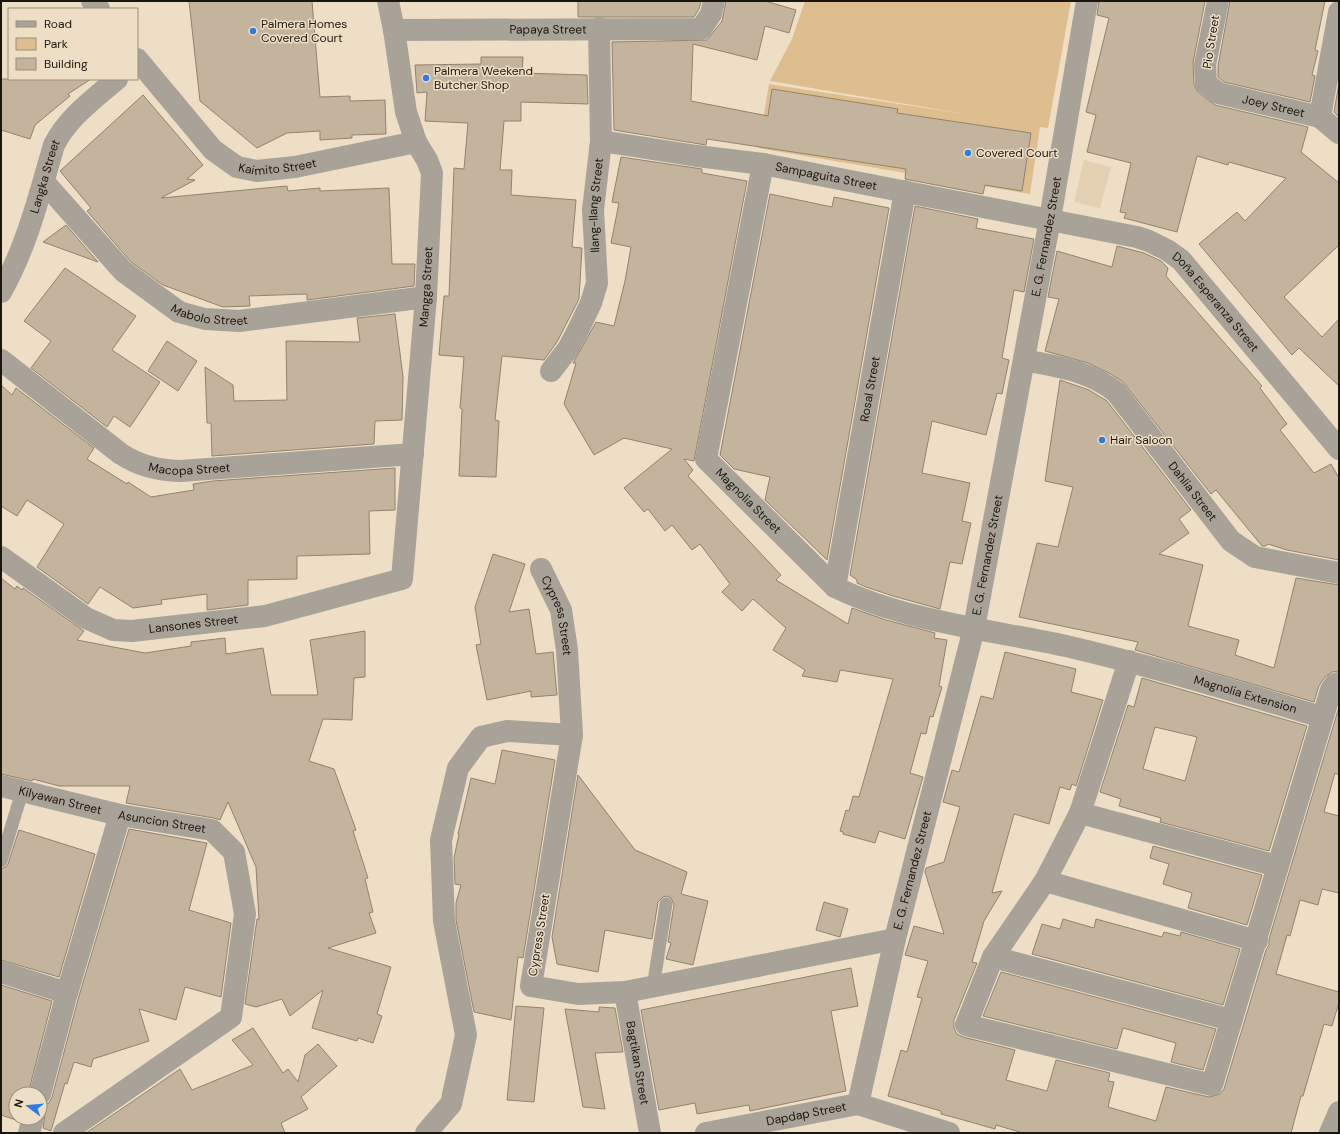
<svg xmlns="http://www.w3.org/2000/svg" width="1340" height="1134" font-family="'DM Sans',sans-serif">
	<rect width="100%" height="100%" fill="#eedec6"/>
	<polygon fill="#e4d0b3" points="1084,160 1111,167 1100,208 1074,202"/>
	<polygon fill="#debe8f" points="805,1 1071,1 1048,128 1040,127 1030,194 758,148 769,84 971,115 770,81 792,39"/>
	<g fill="#c4b49d" stroke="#92836d" fill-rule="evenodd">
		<polygon points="189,1 312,1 320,97 350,96 350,101 385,100 386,134 352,135 352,138 320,140 320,131 287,133 257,148 200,101"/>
		<polygon points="578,1 701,1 699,9 694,17 578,17"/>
		<polygon points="726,1 765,1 796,10 789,33 765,26 757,60 693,44 691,101 768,116 772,89 898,109 897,113 1031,133 1022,191 985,185 983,194 905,179 906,169 707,139 706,145 614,130 612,42 707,40 722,21"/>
		<polygon points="1099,1 1205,1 1193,63 1194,84 1198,92 1215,105 1308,127 1301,152 1339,183 1339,245 1284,297 1322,337 1339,319 1339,386 1299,348 1292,355 1199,244 1237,212 1245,221 1286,178 1229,162 1228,165 1197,156 1177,232 1124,218 1126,213 1120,212 1131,163 1087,152 1096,115 1086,112 1109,18 1097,15"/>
		<polygon points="1230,1 1325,1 1315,50 1318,51 1312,75 1315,76 1310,102 1224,82 1218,77 1218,66"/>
		<polygon points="481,57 523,57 522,73 587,75 588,104 521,102 521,121 504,121 500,170 512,170 511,195 576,200 572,247 582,248 579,299 557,342 544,360 502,356 495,420 499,421 496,477 459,476 462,409 460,408 464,357 439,355 444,296 449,296 454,168 464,169 468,123 425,121 427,92 417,93 415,65 481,64"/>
		<polygon points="1,79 91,79 68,94 70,96 35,125 30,139 1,130"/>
		<polygon points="1339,83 1339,117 1334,112"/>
		<polygon points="143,95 203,165 187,179 195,180 161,198 287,186 288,191 320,188 320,191 389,188 392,264 415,264 414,286 307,300 307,294 249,296 250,306 223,307 163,285 131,262 87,211 91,208 60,171"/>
		<polygon points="621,157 702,169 702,173 747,181 694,461 684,459 693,470 688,476 781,575 776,580 848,624 852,608 886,620 935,633 934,638 947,640 939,686 942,687 933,717 930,716 926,734 921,733 910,773 923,777 905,839 879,831 875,843 843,834 843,832 840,831 846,810 849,811 853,796 859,797 893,679 840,670 837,682 802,676 805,670 773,650 786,628 753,599 742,611 722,592 730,584 700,544 692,550 672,525 665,531 648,509 644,512 624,488 672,449 624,438 594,455 564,404 576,363 573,363 596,322 614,326 625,281 631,247 611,243 619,203 612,202"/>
		<polygon points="770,194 832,207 834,197 889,208 827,560 765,500 770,477 734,469 720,455"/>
		<polygon points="915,206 978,219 976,228 1034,239 1024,292 1014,290 1002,358 1009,360 1002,394 997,393 986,435 932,421 922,473 970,483 962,521 971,523 962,564 950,562 940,609 893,596 866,587 857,583 857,580 850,575"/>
		<polygon points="66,225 98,262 43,242"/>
		<polygon points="1117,246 1144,253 1161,261 1168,268 1166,276 1262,386 1260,388 1287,424 1280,430 1314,473 1331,464 1339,478 1339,560 1287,550 1268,544 1266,546 1262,546 1216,490 1211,494 1123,382 1111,374 1088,363 1045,351 1059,299 1048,297 1057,251 1112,267"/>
		<polygon points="65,268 136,316 112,350 160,382 130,427 114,416 107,427 31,368 51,341 24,321"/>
		<polygon points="395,314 403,377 402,420 375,421 374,444 212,456 211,423 207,423 205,367 233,385 234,401 287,400 286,341 360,342 357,318"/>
		<polygon points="167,341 197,361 178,391 148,371"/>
		<polygon points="1060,380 1089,390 1107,401 1191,510 1179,519 1189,533 1159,554 1203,565 1188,626 1239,640 1235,655 1274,668 1296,578 1339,585 1339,671 1332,672 1325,677 1319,686 1314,702 1135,650 1138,642 1019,617 1037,543 1058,547 1073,487 1045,481"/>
		<polygon points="1,385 12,395 16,388 94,448 87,459 127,484 128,482 151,497 194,490 193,484 213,481 395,468 395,510 369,511 370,554 297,556 297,579 248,580 248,605 207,610 207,594 161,600 162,604 133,608 100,587 88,604 37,567 64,524 27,500 17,516 1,506"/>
		<polygon points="493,554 525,564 509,612 529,609 536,654 553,652 557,695 531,697 531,691 487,700 476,645 481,644 475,607"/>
		<polygon points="1,578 15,589 17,586 22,590 23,588 84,631 77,640 145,653 191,646 191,642 225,638 226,654 263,648 271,695 318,695 310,640 365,631 365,677 354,678 352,720 323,719 309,761 334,769 356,830 353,831 368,878 365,879 373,912 369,913 376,933 328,948 391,967 377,1014 382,1016 373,1043 358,1038 357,1041 312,1028 323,990 290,1016 282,999 256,1007 245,1004 257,919 259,919 256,867 228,802 220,820 214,818 126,803 130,786 59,786 33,779 32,781 1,774"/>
		<polygon points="1005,652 1076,669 1071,692 1103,700 1076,786 1072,784 1070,790 1060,787 1049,824 1014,814 992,893 1002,891 984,921 972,962 977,963 954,1020 954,1028 957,1034 963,1037 1015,1050 1006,1080 1047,1091 1056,1060 1110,1073 1108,1081 1114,1082 1108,1107 1156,1121 1166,1087 1209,1097 1220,1094 1224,1089 1266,950 1269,945 1269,939 1339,707 1339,775 1335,773 1324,812 1339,816 1339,893 1322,889 1318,905 1300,900 1290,936 1287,935 1276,974 1339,992 1339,1002 1332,1026 1324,1024 1303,1096 1301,1096 1291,1133 1023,1133 996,1125 995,1129 960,1119 941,1114 941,1111 888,1096 901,1050 907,1052 922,998 917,997 928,961 905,955 914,926 944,934 925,872 926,868 944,862 960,807 943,802 952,770 959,772 981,696 993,699"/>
		<path d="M1142 678 1307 726 1269 851 1160 822 1161 818 1119 806 1121 799 1100 792 1128 705 1134 707ZM1155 727 1197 737 1185 781 1143 769Z"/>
		<polygon points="502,750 555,760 523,958 518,957 511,1020 474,1012 456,920 456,903 461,885 455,884 454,858 459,834 458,834 471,778 495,784"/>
		<polygon points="578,775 635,850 687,872 681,894 708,901 693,965 666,959 671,943 668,942 674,905 671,898 667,896 663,897 658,902 652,939 605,930 598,972 557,964 552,937"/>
		<polygon points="129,829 207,843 189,910 231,923 221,997 185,987 176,1020 139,1009 149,1041 93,1059 91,1067 74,1062 67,1084 65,1083 51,1131 43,1128 45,1115 40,1106 49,1103 52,1097 79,996"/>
		<polygon points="19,830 95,854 59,977 1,960 1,869 6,867 8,864"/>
		<polygon points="1153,846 1262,875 1247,925 1188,908 1192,893 1163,884 1169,864 1150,858"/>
		<polygon points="824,902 848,909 840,937 816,930"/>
		<polygon points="1063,919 1094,928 1096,919 1162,937 1164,932 1180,936 1181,932 1240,949 1223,1005 1032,954 1042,924 1060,929"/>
		<polygon points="851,968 858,1006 831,1011 846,1091 750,1111 749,1105 697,1114 695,1103 659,1110 641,1010"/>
		<polygon points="1001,972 1216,1029 1203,1070 1171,1062 1176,1043 1123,1028 1117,1049 983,1016"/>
		<polygon points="1,985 52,1001 28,1094 16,1094 16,1118 20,1118 19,1121 1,1115"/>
		<polygon points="516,1006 544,1008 534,1102 507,1100"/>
		<polygon points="599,1007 615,1008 623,1052 595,1053 605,1109 583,1107 565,1009 599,1012"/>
		<polygon points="253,1028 283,1073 288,1069 298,1082 305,1055 318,1044 337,1066 301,1097 308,1109 281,1123 285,1133 86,1133 180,1069 192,1090 253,1065 232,1040"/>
	</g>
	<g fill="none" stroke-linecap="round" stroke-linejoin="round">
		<g stroke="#a9a298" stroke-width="13">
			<polyline points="1,861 22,792"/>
			<polyline points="653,988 666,904"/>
		</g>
		<g stroke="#a9a298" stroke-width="22">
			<polyline points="92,1 99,9"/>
			<path id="s1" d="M1218 1 1205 65 1206 83 1218 93 1320 117 1339 133"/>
			<path id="s2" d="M394 30 701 29 711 14 714 1"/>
			<path id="s3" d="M137 59 213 150 237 167 257 171 295 167 416 142"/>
			<polyline points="1320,117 1339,12"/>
			<path id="s4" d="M601 141 697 156 763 164 1137 237 1149 241 1167 250 1181 260 1339 449"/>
			<path id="s5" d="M763 164 706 459 835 587C904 621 991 630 1066 646 1152 666 1237 692 1322 717"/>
			<path id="s6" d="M44 182 123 271 179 312 205 319 239 321 426 297"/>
			<path id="s7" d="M1 292C27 246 39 196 54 145 68 117 94 99 117 79"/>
			<path id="s8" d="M1 360 121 454C140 466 157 470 180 471L413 454"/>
			<path id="s9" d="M1024 360C1058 367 1088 370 1116 392L1231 541 1255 557 1339 573"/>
			<path id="s10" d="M551 371 568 349 579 328 591 303 597 283 593 210 601 141 599 28"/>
			<path id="s11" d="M1 557 86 618 113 630 132 631 265 616 402 579 426 297 432 173 427 160 416 142 406 112 394 30 388 1"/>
			<path id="s12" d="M541 569 561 610 567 650 572 735 531 986 578 994 625 992 895 939"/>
			<path id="s13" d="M835 587 905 191"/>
			<polyline points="1129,661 1080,813 1045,881 993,957 966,1025 1212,1085 1331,690 1335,684 1339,683"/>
			<path id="s14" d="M1 786 120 815 212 830 234 852 245 914 231 1017 64 1133"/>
			<polyline points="1080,813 1277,866"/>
			<polyline points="1045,881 1257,941"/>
			<polyline points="993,957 1231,1020"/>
			<polyline points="1,972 67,993"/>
			<path id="s15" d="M625 992 650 1133"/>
			<polyline points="40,1094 67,993 120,815"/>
			<path id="s16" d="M858 1104 895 939 974 628 1050 219 1087 1"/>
			<polyline points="29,1133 33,1118"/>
			<polyline points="426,1133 451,1104 466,1035 444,921 441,840 458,768 481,737 507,731 572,735"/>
			<path id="s17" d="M706 1133 858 1104 949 1133"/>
			<polyline points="1330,1133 1339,1112"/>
		</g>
	</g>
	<g fill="#2b7ce7" stroke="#eedec6" stroke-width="1.5">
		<circle cx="253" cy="31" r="4"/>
		<circle cx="426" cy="78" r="4"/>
		<circle cx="968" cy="153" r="4"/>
		<circle cx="1102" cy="440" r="4"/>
	</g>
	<g text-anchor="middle" stroke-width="3" stroke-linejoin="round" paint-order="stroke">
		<g font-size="12" fill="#1b160d" stroke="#eedec6" text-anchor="start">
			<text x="261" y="28">Palmera Homes<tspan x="261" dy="14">Covered Court</tspan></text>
			<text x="434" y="75">Palmera Weekend<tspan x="434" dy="14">Butcher Shop</tspan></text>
			<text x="976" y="157">Covered Court</text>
			<text x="1110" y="444">Hair Saloon</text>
		</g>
		<g font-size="12" fill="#1b160d" stroke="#eedec6">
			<text dy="4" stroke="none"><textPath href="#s2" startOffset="154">Papaya Street</textPath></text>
			<text transform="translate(1211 42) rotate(-81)" y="4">Pio Street</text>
			<text dy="4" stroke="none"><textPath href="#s1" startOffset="156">Joey Street</textPath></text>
			<text dy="4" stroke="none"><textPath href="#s3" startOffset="189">Kaimito Street</textPath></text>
			<text dy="4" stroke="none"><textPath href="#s7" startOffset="124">Langka Street</textPath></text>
			<text dy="4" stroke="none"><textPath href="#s4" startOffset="228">Sampaguita Street</textPath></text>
			<text dy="4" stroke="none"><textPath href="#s10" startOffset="178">Ilang-Ilang Street</textPath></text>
			<text dy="4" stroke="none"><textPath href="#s16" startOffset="888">E. G. Fernandez Street</textPath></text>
			<text dy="4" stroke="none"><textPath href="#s11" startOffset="722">Mangga Street</textPath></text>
			<text dy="4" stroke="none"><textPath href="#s4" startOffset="649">Doña Esperanza Street</textPath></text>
			<text dy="4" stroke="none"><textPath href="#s6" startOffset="219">Mabolo Street</textPath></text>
			<text dy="4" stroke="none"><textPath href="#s13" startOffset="201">Rosal Street</textPath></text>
			<text dy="4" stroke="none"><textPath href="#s8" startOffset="224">Macopa Street</textPath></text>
			<text dy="4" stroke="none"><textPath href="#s9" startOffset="224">Dahlia Street</textPath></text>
			<text dy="4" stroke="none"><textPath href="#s5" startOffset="360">Magnolia Street</textPath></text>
			<text dy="4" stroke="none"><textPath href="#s16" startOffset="564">E. G. Fernandez Street</textPath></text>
			<text dy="4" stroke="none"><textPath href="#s12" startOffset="50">Cypress Street</textPath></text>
			<text dy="4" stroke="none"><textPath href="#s11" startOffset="215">Lansones Street</textPath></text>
			<text dy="4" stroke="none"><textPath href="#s5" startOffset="907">Magnolia Extension</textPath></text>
			<text dy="4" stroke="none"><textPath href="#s14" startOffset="61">Kilyawan Street</textPath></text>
			<text dy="4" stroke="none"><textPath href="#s14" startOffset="165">Asuncion Street</textPath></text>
			<text dy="4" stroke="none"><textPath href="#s16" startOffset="240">E. G. Fernandez Street</textPath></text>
			<text transform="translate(539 935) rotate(-81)" y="4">Cypress Street</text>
			<text dy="4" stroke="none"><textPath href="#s15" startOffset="72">Bagtikan Street</textPath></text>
			<text dy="4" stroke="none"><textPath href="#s17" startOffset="102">Dapdap Street</textPath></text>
		</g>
	</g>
	<rect width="1340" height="1134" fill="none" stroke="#1b160d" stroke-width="4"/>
	<rect x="8" y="8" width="130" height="72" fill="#eedec6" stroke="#9a8e7c"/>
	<rect x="16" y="21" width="20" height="6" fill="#a9a298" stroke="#9a8e7c"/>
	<text x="44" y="28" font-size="12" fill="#1b160d">Road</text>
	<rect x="16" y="38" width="20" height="12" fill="#debe8f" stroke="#9a8e7c"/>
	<text x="44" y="48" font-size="12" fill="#1b160d">Park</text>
	<rect x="16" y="58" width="20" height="12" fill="#c4b49d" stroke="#9a8e7c"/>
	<text x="44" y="68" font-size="12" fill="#1b160d">Building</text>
	<g transform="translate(28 1106) rotate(286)"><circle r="19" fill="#eedec6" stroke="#9a8e7c"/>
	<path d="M0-3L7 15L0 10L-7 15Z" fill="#2b7ce7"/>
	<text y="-6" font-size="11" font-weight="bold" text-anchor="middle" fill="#1b160d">N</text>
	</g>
</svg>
